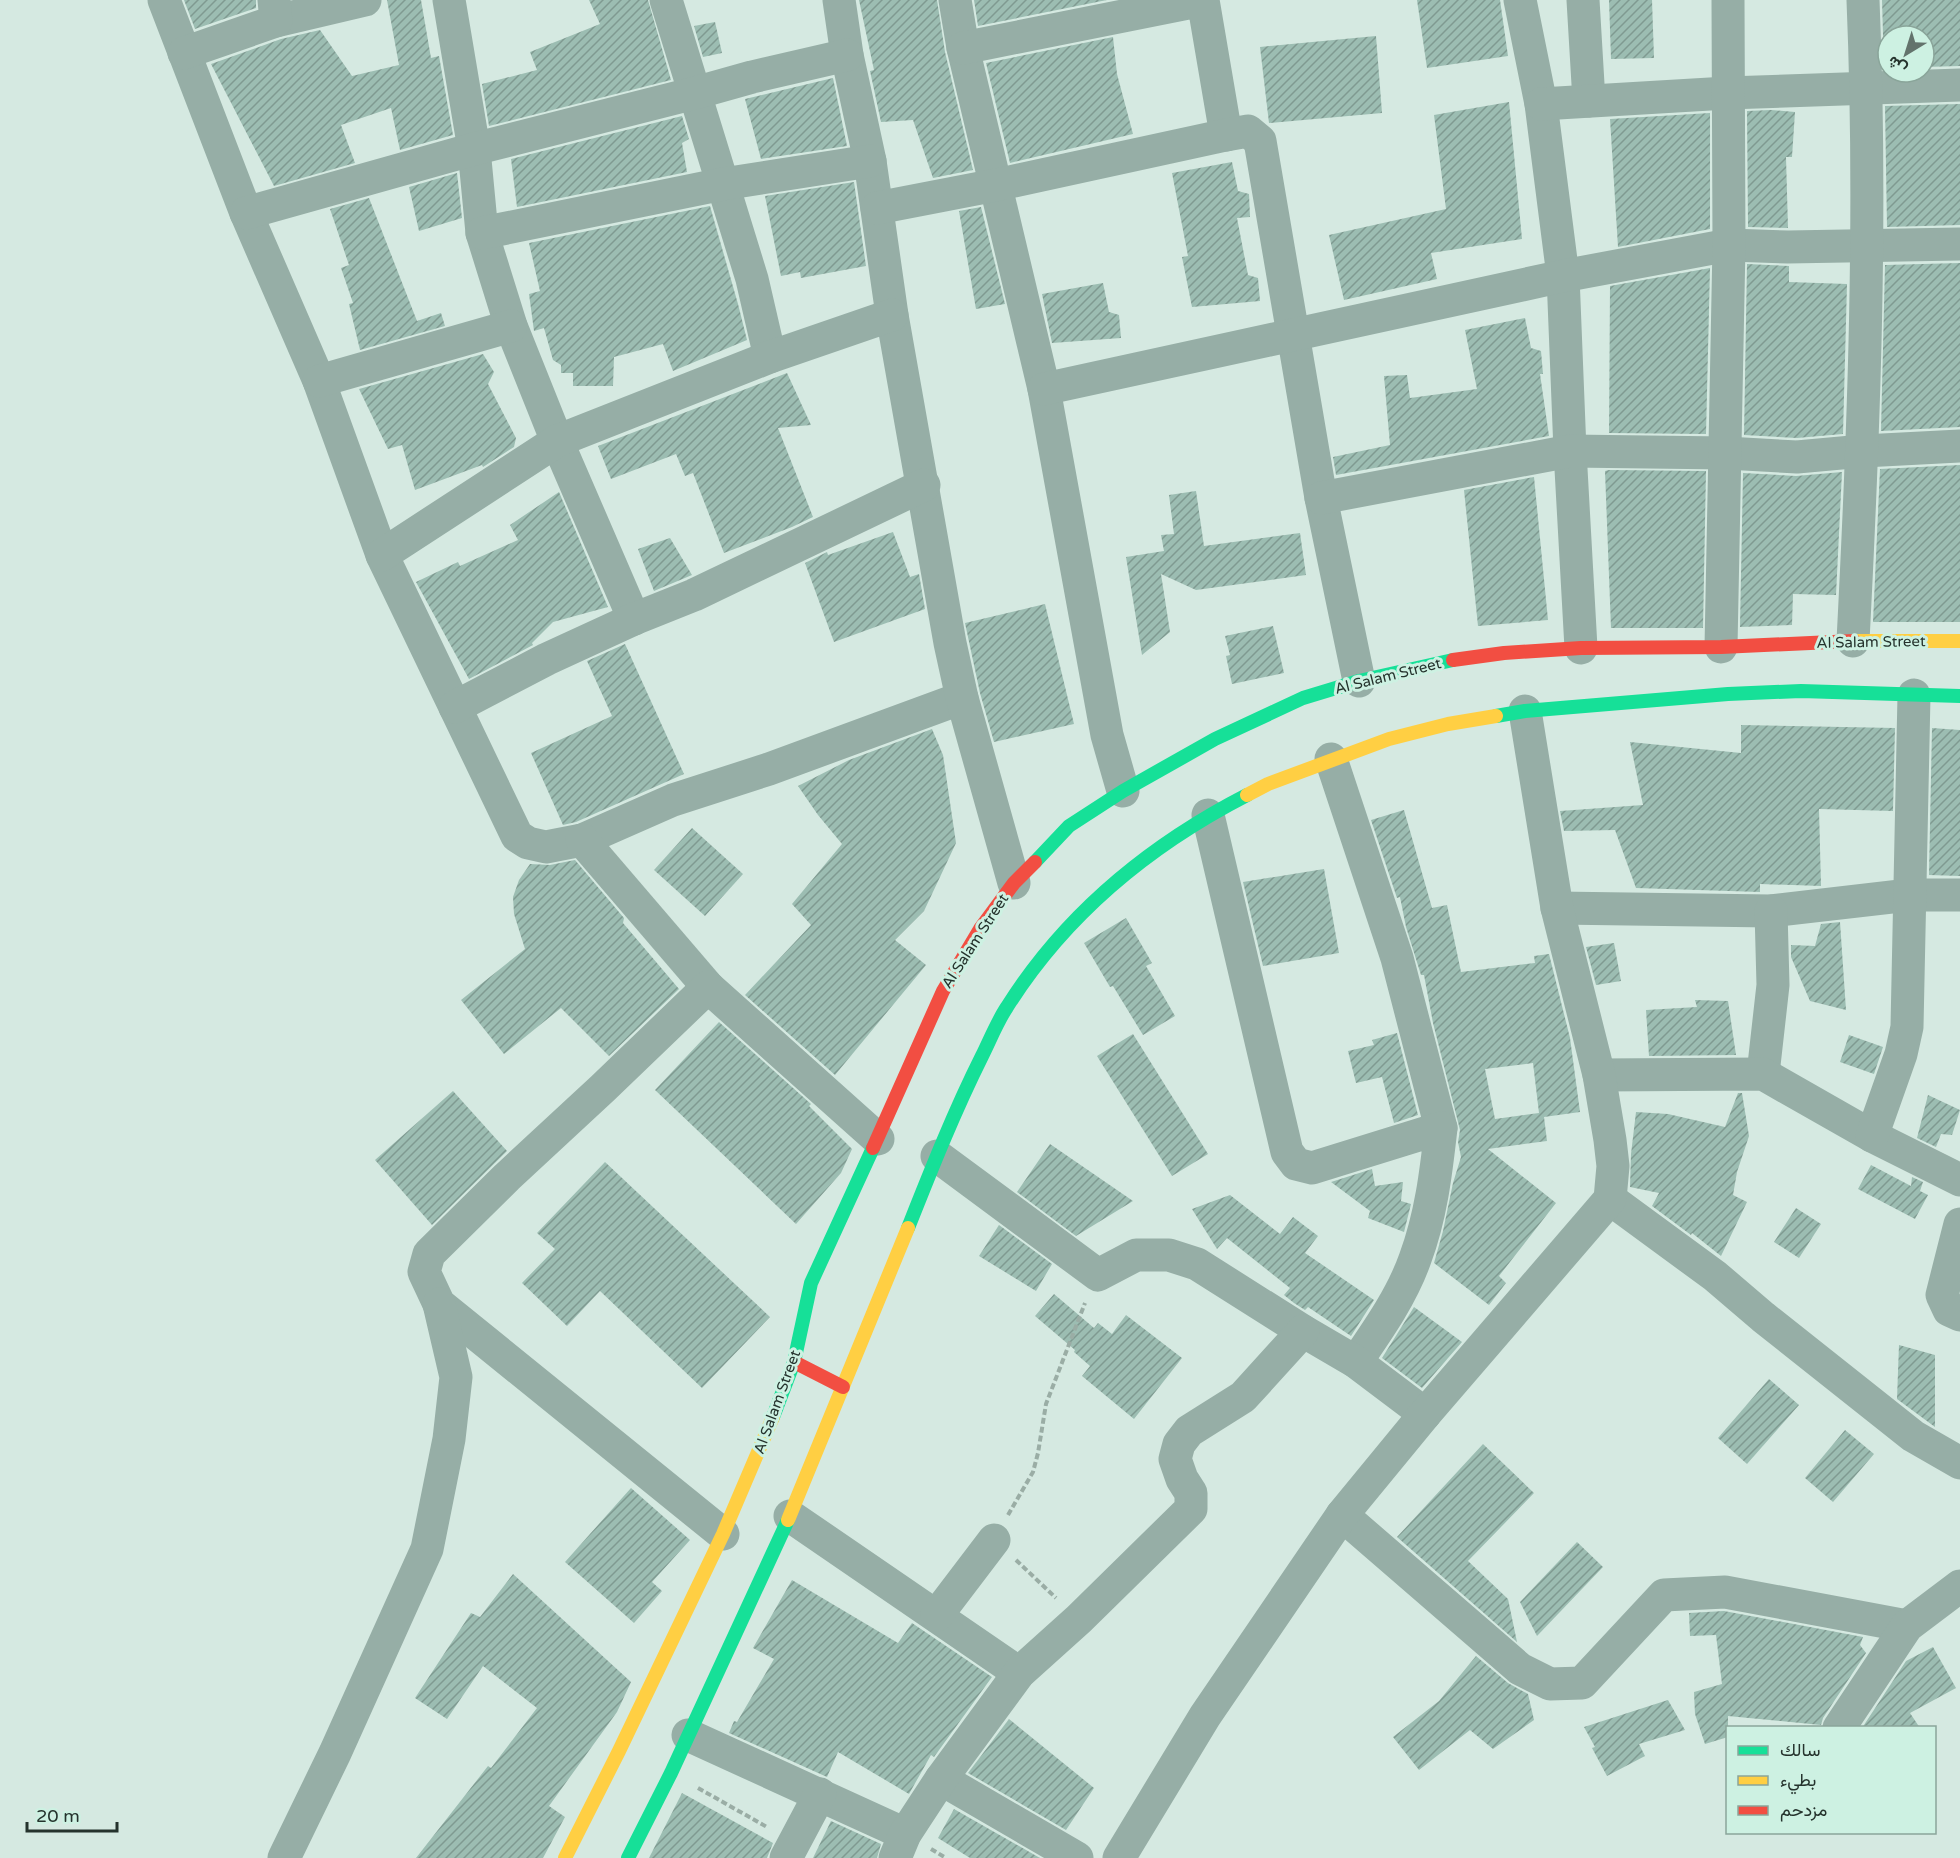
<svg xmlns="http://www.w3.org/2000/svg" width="1960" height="1858" font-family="'Varela Round',Vazirmatn,sans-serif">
	<defs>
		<pattern id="building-hatch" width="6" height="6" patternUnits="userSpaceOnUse" patternTransform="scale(1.5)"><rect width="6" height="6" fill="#9cbdb2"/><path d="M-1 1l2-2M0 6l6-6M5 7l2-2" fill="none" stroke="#7f9a91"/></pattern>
	</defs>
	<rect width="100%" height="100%" fill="#d5e9e1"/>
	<g fill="url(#building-hatch)" fill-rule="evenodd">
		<polygon points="184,0 256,0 256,8 195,29"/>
		<polygon points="387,0 421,0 431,58 439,56 453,135 400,150 391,108 341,125 355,163 274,186 211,64 281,39 320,30 352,76 399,65"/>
		<polygon points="589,0 648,0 671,80 489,126 482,84 537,70 530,52 600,24"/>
		<polygon points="859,0 937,0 945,52 973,170 933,178 913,120 881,122 870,71 874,70"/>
		<polygon points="974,0 1107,0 978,26"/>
		<polygon points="1417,0 1500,0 1508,56 1427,68"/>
		<polygon points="1609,0 1652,0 1654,58 1611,59"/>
		<polygon points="1882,0 1960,0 1960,66 1924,67 1924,36 1888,36 1888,69 1884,69"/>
		<polygon points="715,22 722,53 703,57 694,26"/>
		<polygon points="1376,36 1382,113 1269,123 1260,47"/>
		<polygon points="1113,37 1117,74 1133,134 1010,163 986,63"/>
		<polygon points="833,78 847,146 761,159 745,99"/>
		<polygon points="1509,102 1522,239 1431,253 1437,279 1344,300 1329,235 1446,209 1434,115"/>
		<polygon points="1960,104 1960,225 1887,227 1885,106"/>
		<polygon points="1771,110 1795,112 1792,157 1786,157 1788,228 1748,227 1747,111"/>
		<polygon points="1710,113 1710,229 1618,247 1610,119"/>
		<polygon points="682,116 689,139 682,143 687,172 517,207 511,159"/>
		<polygon points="1232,162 1238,191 1249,194 1250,217 1237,218 1248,275 1258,278 1260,301 1192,307 1182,257 1188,256 1172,173"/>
		<polygon points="457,173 462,218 419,231 409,187"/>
		<polygon points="854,182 866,266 801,278 800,272 781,276 765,196"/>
		<polygon points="369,198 417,321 441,313 445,326 360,350 349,304 353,303 341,268 349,265 330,209"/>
		<polygon points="710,206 738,304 747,340 673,371 663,344 614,357 613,386 573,386 573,373 561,373 561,365 553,360 544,328 534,331 529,294 540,291 529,243"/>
		<polygon points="981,207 1005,304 976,309 959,211"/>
		<polygon points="1960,263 1960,427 1881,431 1885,265"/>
		<polygon points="1747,264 1789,266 1789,282 1847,284 1843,434 1797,438 1744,435"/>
		<polygon points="1710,268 1706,434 1609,433 1610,286"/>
		<polygon points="1103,283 1109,312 1119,315 1121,338 1052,343 1042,294"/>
		<polygon points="1525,318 1531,348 1541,351 1543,374 1540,374 1549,436 1336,475 1333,457 1390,445 1384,376 1407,375 1410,398 1477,389 1465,330"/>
		<polygon points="483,354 494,372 488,384 516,438 514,447 483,467 482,465 415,490 402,445 388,449 359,389"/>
		<polygon points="787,373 811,425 778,428 813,517 792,527 724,553 693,473 685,476 676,454 611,479 598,446"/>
		<polygon points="1960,465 1960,622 1873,622 1880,469"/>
		<polygon points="1609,470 1706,471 1703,628 1611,628 1605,471"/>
		<polygon points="1842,472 1836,595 1793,594 1792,625 1740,627 1743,473 1796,476"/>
		<polygon points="1534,477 1548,620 1478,626 1464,490"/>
		<polygon points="1196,491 1204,546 1300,533 1306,575 1196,590 1161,574 1170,632 1142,655 1126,557 1164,551 1161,535 1174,534 1169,495"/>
		<polygon points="559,492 608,607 553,622 532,643 533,645 469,679 416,582 458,562 460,566 518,540 510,525"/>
		<polygon points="893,532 910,577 919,574 925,609 834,642 805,563 827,552 828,555"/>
		<polygon points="670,538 692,575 654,591 638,549"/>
		<polygon points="1045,604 1074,724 994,742 980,693 965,623"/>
		<polygon points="1273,626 1284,673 1232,684 1226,656 1230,655 1225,636"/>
		<polygon points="625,644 684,774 576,822 563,825 531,753 612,716 587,661"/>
		<polygon points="1741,725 1895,728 1893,811 1819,809 1821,886 1760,884 1760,892 1636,888 1615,830 1564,831 1560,811 1643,805 1630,742 1741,753"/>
		<polygon points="1932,728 1960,730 1960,876 1929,875"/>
		<polygon points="932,729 943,755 956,843 924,911 895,940 926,965 835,1075 745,995 811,925 792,904 842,844 818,815 798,786 849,760"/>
		<path d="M1404 810 1432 908 1447 905 1461 972 1535 963 1534 956 1549 954 1570 1038 1580 1112 1544 1117 1547 1141 1488 1149 1556 1203 1499 1276 1506 1283 1489 1305 1434 1263 1443 1231 1453 1183 1461 1157 1458 1142 1460 1130 1433 1023 1424 975H1421L1406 927 1400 897 1397 898 1371 820ZM1533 1063 1539 1113 1495 1119 1485 1069Z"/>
		<polygon points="692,828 743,874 705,916 654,870"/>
		<polygon points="575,860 624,918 623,923 679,989 609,1056 561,1008 504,1054 461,1000 525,949 514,914 513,897 519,880 530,864 550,865"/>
		<polygon points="1324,869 1339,953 1263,966 1243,882"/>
		<polygon points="1126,918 1152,963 1146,966 1175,1016 1143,1035 1113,986 1110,987 1084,943"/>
		<polygon points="1840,922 1846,1010 1810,1001 1791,957 1791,945 1815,946 1821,924"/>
		<polygon points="1614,943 1621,981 1596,985 1586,947"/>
		<polygon points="1695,1000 1728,1001 1736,1055 1649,1056 1646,1010 1697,1007"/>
		<polygon points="719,1022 811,1104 809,1106 852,1149 841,1173 796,1224 655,1090"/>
		<polygon points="1397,1033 1418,1115 1394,1123 1382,1077 1356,1083 1348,1051 1374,1045 1372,1040"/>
		<polygon points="1133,1034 1208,1154 1172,1176 1097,1056"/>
		<polygon points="1849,1035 1883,1047 1874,1074 1840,1062"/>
		<polygon points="453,1091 507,1151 432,1225 375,1160"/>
		<polygon points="1738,1093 1742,1093 1749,1136 1737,1172 1733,1195 1747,1202 1721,1256 1692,1233 1691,1235 1652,1206 1659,1193 1630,1187 1631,1154 1636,1112 1668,1114 1725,1127"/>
		<polygon points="1928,1095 1960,1110 1952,1135 1941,1134 1936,1147 1917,1138"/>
		<polygon points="1050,1144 1133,1201 1076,1236 1017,1192"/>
		<polygon points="605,1162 770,1317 702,1388 600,1291 567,1326 522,1283 555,1249 537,1233"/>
		<polygon points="1871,1165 1911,1186 1912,1177 1923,1182 1920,1191 1928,1195 1915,1219 1858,1189"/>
		<polygon points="1372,1169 1375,1186 1403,1182 1401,1201 1411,1204 1404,1232 1368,1218 1370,1211 1331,1182"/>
		<polygon points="1230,1195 1280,1234 1293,1217 1318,1236 1305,1253 1374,1300 1351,1336 1308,1307 1305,1310 1294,1303 1284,1295 1290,1288 1227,1238 1217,1249 1192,1209"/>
		<polygon points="1796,1208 1821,1224 1799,1258 1774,1242"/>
		<polygon points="999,1225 1052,1264 1036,1291 979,1256"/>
		<polygon points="1054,1294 1094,1328 1098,1323 1112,1334 1126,1315 1182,1358 1134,1419 1082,1376 1090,1366 1074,1352 1075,1350 1035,1316"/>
		<polygon points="1414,1307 1462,1342 1422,1388 1382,1358"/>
		<polygon points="1899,1345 1935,1355 1935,1427 1897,1399"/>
		<polygon points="1769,1379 1799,1405 1747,1464 1718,1438"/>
		<polygon points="1845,1430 1874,1454 1833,1502 1805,1478"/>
		<polygon points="1483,1444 1534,1493 1468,1561 1508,1599 1517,1642 1397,1537"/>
		<polygon points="631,1488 690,1540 652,1582 662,1591 634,1623 565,1562"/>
		<polygon points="1577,1542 1603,1567 1537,1636 1520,1602"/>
		<polygon points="513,1574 631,1682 617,1712 549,1806 565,1817 543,1858 416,1858 488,1766 491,1768 537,1708 483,1666 447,1719 415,1698 471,1613 480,1617"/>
		<polygon points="792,1580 898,1643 912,1623 992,1677 934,1757 931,1755 909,1794 838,1752 827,1777 729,1733 734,1721 737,1722 774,1659 753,1648"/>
		<polygon points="1724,1611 1863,1637 1860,1645 1866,1653 1823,1718 1821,1725 1728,1716 1728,1737 1705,1744 1695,1714 1694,1692 1722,1684 1716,1635 1690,1636 1689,1613"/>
		<polygon points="1933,1647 1956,1688 1910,1713 1920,1728 1862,1728 1906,1661"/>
		<polygon points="1476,1656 1508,1683 1528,1694 1534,1720 1493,1749 1470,1730 1419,1770 1393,1737 1439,1701"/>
		<polygon points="1668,1700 1685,1730 1639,1744 1645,1756 1607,1776 1592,1748 1595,1747 1584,1727"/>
		<polygon points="1009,1719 1094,1788 1066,1830 968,1773"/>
		<polygon points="682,1793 773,1843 767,1858 649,1858"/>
		<polygon points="954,1809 1040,1858 970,1858 938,1838"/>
		<polygon points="831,1821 881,1844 877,1858 813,1858"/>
	</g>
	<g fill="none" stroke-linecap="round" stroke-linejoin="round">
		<g stroke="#9aada5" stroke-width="4" stroke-dasharray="6 3" stroke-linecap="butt">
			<polyline points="1008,1515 1033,1472 1038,1453 1046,1404 1085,1303"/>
			<polyline points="1016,1560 1056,1598"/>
			<polyline points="698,1788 767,1827"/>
			<polyline points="931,1849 946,1858"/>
		</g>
		<g stroke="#96aea6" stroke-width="33">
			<polyline points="164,0 246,213 319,381 382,555 517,836 528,843 546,847 582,840 673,800 769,769 962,698"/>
			<polyline points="449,0 474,149 482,233 511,326 557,441 634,619"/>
			<polyline points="666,0 752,279 770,357"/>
			<polyline points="839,0 847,55 870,161 892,315 950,643 962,698 1014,883"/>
			<polyline points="955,0 963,48 1044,389 1107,735 1123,791"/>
			<polyline points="1520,0 1541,104 1563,276 1570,451 1581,648"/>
			<polyline points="1583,0 1589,101"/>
			<polyline points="276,21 365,0"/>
			<polyline points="963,48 1203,0 1226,135"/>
			<polyline points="184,53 276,21 274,0"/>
			<polyline points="1541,104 1727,93 1960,85"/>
			<polyline points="877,208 996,185 1226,135 1248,131 1260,141 1321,498 1359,681"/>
			<polyline points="246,213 474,149 695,93 752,77 847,55"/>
			<polyline points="482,233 723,184 870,161"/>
			<polyline points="319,381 511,326"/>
			<polyline points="1044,389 1563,276 1729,245 1788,247 1960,244"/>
			<polyline points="1321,498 1570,451 1726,453 1797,457 1863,451 1960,446"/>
			<polyline points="382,555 557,441 770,357 892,315"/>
			<path d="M1853 641C1864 428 1872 214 1863 0"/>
			<polyline points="1721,647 1729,245 1728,0"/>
			<polyline points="455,707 547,659 634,619 694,595 924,485"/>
			<polyline points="1331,759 1397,958 1441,1128"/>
			<path d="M1208 815 1287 1152 1296 1164 1312 1168 1441 1128C1436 1173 1431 1216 1415 1259 1402 1296 1378 1330 1356 1362"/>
			<polyline points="582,840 708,987"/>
			<polyline points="1557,908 1771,911 1909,895 1960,895"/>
			<polyline points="1763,1074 1773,985 1771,911"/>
			<polyline points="1599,1075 1763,1074 1872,1136 1960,1180"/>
			<polyline points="1872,1136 1901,1054 1907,1027 1914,695"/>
			<polyline points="937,1156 1098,1275 1136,1255 1169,1255 1197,1264 1303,1331 1356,1362 1425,1414"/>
			<polyline points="1610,1199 1715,1276 1763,1317 1913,1436 1960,1463"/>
			<polyline points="1960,1224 1942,1295 1949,1310 1960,1315"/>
			<polyline points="1342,1515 1520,1669 1550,1684 1582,1683 1664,1595 1725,1592 1907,1626"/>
			<polyline points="790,1516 1019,1673"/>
			<polyline points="723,1534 439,1304 424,1272 429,1254 507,1177 603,1088 708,987 878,1139"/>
			<polyline points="937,1615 994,1540"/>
			<polyline points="1839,1728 1907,1626 1960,1586"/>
			<polyline points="688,1735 905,1834"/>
			<polyline points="941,1779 1077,1858"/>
			<polyline points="284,1858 335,1753 427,1549 449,1439 456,1377 439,1304"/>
			<polyline points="786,1858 820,1794"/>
			<polyline points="895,1858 905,1834 941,1779 1019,1673 1079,1619 1191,1509 1191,1493 1182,1479 1175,1459 1179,1444 1189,1431 1243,1397 1303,1331"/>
			<polyline points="1119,1858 1205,1716 1342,1515 1425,1414 1610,1199 1613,1166 1610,1140 1599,1075 1557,908 1525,711"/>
		</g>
		<g stroke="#16e098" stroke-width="14">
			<polyline points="1496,716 1525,711 1728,694 1801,691 1960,696"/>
			<polyline points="1035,862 1069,826 1123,791 1215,739 1303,698 1359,681 1453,660"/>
			<path d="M908 1228C931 1170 954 1112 982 1056 990 1040 997 1022 1007 1007 1065 915 1150 845 1247 795"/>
			<polyline points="773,1417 794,1362 811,1283 873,1148"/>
			<polyline points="628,1858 671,1773 788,1520"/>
		</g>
		<g stroke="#ffcf43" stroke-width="14">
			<polyline points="1854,641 1960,641"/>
			<polyline points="1247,795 1268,784 1389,739 1448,724 1496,716"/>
			<polyline points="788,1520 908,1228"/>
			<polyline points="565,1858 619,1751 723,1534 773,1417"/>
		</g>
		<g stroke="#f24e42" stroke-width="14">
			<polyline points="1453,660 1504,653 1581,648 1721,647 1854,641"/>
			<polyline points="873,1148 943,991 980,929 1014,883 1035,862"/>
			<polyline points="794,1362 843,1387"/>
		</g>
	</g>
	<g text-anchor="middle" stroke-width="6" stroke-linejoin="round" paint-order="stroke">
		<g font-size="15" fill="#25332d" stroke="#cdf1e2">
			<text transform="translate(1871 642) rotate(-1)" y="5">Al Salam Street</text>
			<text transform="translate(1388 676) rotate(-14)" y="5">Al Salam Street</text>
			<text transform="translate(975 941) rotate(-57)" y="5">Al Salam Street</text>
			<text transform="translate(777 1402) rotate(-70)" y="5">Al Salam Street</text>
		</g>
	</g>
	<rect x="1726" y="1726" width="210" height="108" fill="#cdf1e2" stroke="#8aa59a" stroke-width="1.5"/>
	<rect x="1738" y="1746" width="30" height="9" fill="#16e098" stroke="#8aa59a" stroke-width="1.5"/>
	<text x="1780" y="1756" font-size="18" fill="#25332d">سالك</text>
	<rect x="1738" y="1776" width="30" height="9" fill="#ffcf43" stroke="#8aa59a" stroke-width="1.5"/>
	<text x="1780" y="1786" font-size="18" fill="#25332d">بطيء</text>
	<rect x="1738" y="1806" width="30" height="9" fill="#f24e42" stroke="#8aa59a" stroke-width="1.5"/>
	<text x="1780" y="1816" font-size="18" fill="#25332d">مزدحم</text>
	<g transform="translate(1906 54) rotate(218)"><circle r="28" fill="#cdf1e2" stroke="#8aa59a" stroke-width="1.5"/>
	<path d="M0-4.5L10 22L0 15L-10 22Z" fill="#63736c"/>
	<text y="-9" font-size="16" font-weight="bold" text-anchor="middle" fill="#25332d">ش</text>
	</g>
	<path d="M27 1822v9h90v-9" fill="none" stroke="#25332d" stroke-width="3"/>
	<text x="36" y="1822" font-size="18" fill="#25332d" stroke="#cdf1e2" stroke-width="4.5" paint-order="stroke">20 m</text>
</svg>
